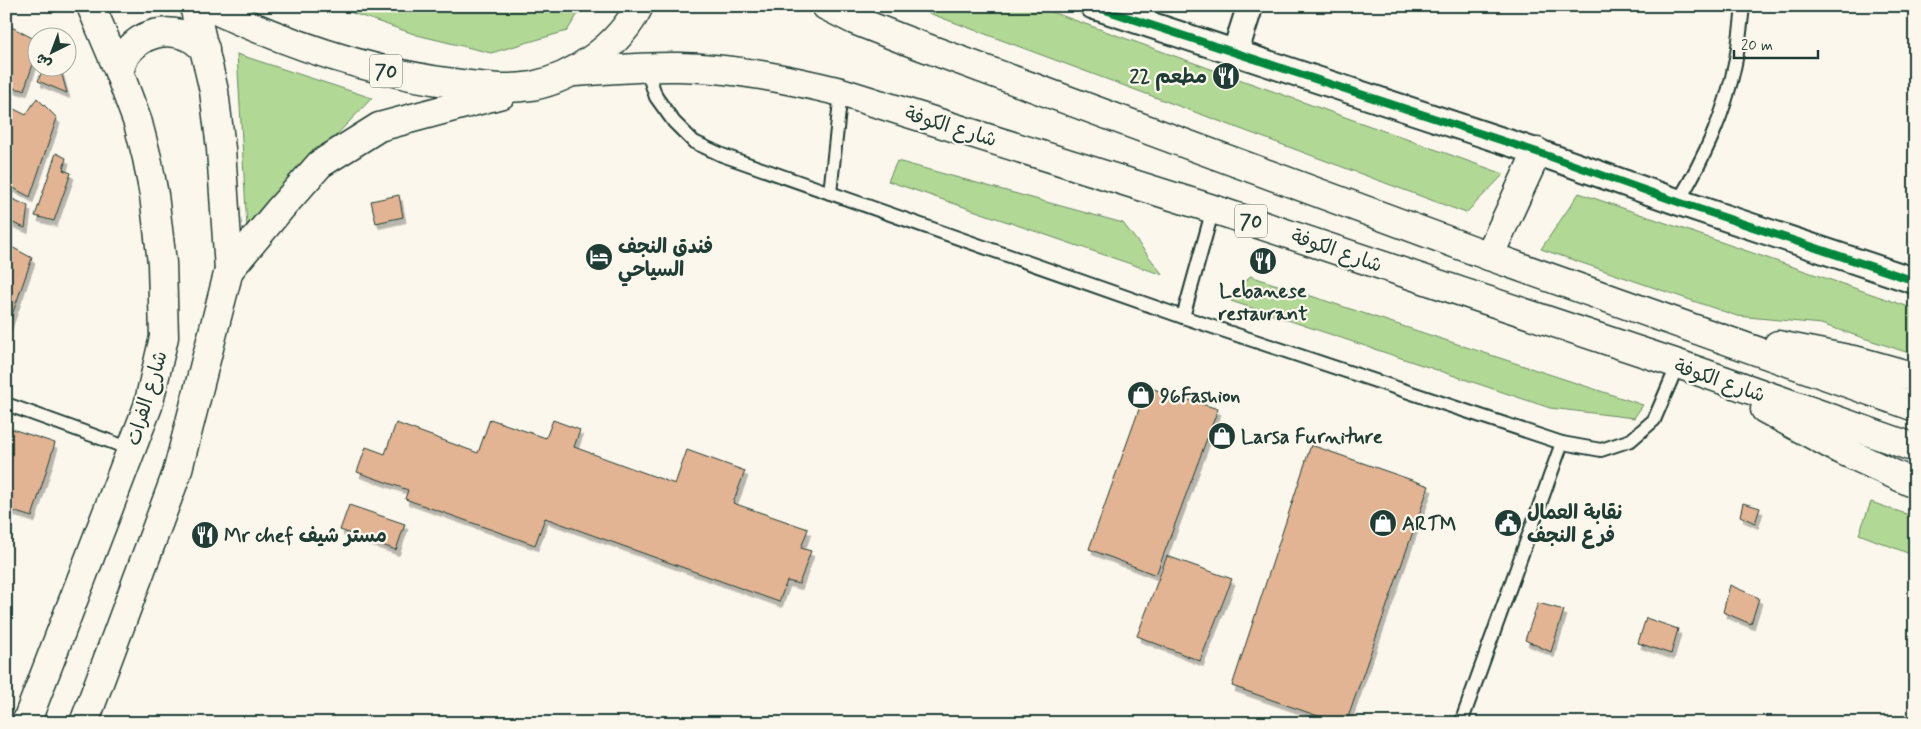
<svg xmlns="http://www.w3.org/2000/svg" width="1921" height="729" font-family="Mynerve,'Playpen Sans Arabic',sans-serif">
	<defs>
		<filter id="shadow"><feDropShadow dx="3" dy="5.5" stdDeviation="0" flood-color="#0004"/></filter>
	</defs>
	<rect width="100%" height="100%" fill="#fbf7ec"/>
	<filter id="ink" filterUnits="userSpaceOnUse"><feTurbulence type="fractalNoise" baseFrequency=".02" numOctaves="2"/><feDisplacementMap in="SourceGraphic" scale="10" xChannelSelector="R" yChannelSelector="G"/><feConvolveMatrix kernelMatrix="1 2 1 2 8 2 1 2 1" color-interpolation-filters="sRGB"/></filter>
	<g filter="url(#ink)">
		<g fill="#b1d894" stroke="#688a64">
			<polygon points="332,6 583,6 567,31 491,53 417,35"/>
			<polygon points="910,6 1035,6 1504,174 1466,213"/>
			<polygon points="237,54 372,98 247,228"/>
			<polygon points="897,161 1123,223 1163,275 888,181"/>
			<polygon points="1579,193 1915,309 1915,355 1821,324 1737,316 1541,249"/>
			<polygon points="1250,276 1643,405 1634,418 1550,408 1231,301"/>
			<polygon points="1871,502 1915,517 1915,556 1859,534"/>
		</g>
		<g fill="#e2b493" stroke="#1f3d34" filter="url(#shadow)">
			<polygon points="6,24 38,41 38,50 24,90 6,87"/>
			<polygon points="43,68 60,68 67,93 38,81"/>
			<polygon points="37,98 57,118 30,197 6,184 6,121 12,108 26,115"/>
			<polygon points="56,153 66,158 63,170 71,173 54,221 35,216"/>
			<polygon points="399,195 403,217 376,223 371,201"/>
			<polygon points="6,196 28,206 25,228 6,220"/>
			<polygon points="6,244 32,258 6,332"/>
			<polygon points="1147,387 1218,409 1156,575 1089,549"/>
			<polygon points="490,419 546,438 553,420 580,430 574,447 675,484 687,450 745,471 733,503 808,529 801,548 811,551 799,584 787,581 779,602 545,518 535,545 405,499 408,490 357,472 366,447 385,454 396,423 478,453"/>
			<polygon points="6,427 55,443 32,517 6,509"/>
			<polygon points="1311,445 1429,486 1346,723 1338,723 1232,686"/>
			<polygon points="1743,503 1760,508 1755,523 1740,516"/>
			<polygon points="349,505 405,524 396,550 340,530"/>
			<polygon points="1167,556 1232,579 1200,661 1137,636"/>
			<polygon points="1730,585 1759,598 1751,624 1723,612"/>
			<polygon points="1538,603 1564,610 1551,652 1525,640"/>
			<polygon points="1646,618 1678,629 1671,654 1638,643"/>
		</g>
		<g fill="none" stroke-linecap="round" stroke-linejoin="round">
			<g stroke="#1f3d34" stroke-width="16">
				<g id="lane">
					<polyline points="646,67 656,97 674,122 694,142 722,155 1183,317 1562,443 1601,450 1631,440 1654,420 1678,364"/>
					<polyline points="830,193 841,92"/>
					<path d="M1678 202C1704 158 1725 114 1735 64 1739 45 1741 25 1743 6"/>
					<polyline points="1183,317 1213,209"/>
					<polyline points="6,404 131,449"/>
					<polyline points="1461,723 1562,443"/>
				</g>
			</g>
			<g stroke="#1f3d34" stroke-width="29">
				<g id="street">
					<polyline points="1093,6 1537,152 1678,202 1915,281"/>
					<polyline points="1235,53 1250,6"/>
				</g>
			</g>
			<g stroke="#1f3d34" stroke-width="31">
				<g id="secondary">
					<path d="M119 72C121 66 123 59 126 54 141 33 167 27 189 37 195 40 200 45 205 49"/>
					<polyline points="26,723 148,406 164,337 162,263 154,195 147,158 138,123 119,72 91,6"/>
					<polyline points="84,723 177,473 229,270 221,149 214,91 194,6"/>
				</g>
			</g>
			<g stroke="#1f3d34" stroke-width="31">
				<g id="highway">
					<path d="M207 6C287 44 371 73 460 84 484 87 508 90 532 86 574 78 620 45 639 6"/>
					<polyline points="826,6 854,20 905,40 1489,256 1915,407"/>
					<path d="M573 72C608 70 644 66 679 67 734 68 788 79 841 92L1213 209 1678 364 1915 448"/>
					<polyline points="1489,256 1537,152"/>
					<polyline points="229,270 280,209 320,164 379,127 502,94"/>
					<polyline points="1778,345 1858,361 1915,377"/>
					<polyline points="1765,409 1837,448 1915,484"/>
				</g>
			</g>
			<use href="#lane" stroke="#fbf7ec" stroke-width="12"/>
			<use href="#street" stroke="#fbf7ec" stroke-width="25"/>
			<use href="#secondary" stroke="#fbf7ec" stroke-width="28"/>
			<use href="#highway" stroke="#fbf7ec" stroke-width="28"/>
			<g stroke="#fbf7ec" stroke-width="11">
				<polyline id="cycleway" points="1093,6 1537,152 1678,202 1915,281"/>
			</g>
			<use href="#cycleway" stroke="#00873e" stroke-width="8"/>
		</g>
	</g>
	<defs>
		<g id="restaurant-disc" transform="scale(1.4375)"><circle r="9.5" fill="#1f3d34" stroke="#fbf7ec"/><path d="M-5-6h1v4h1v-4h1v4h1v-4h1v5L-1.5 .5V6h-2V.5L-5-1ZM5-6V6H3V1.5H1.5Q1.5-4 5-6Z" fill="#fff"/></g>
		<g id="hotel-disc" transform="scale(1.4375)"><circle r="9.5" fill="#1f3d34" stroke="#fbf7ec"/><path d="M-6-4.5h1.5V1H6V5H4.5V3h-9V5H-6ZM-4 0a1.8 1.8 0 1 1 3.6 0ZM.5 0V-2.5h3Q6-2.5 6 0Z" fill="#fff"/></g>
		<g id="shop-disc" transform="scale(1.4375)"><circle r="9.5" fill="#1f3d34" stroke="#fbf7ec"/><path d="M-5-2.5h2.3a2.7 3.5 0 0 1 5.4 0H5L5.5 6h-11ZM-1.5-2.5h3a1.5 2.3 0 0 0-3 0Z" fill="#fff"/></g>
		<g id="civic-disc" transform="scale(1.4375)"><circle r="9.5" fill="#1f3d34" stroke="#fbf7ec"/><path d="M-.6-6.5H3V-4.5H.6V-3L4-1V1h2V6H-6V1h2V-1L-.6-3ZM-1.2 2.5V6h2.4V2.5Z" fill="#fff"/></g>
	</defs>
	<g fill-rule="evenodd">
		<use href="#restaurant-disc" x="1226" y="76"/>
		<use href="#hotel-disc" x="599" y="257"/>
		<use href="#restaurant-disc" x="1263" y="261"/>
		<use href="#shop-disc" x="1141" y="395"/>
		<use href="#shop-disc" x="1222" y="436"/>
		<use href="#shop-disc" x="1383" y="523"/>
		<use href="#civic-disc" x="1508" y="523"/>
		<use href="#restaurant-disc" x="205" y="535"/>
	</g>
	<g text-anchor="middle" stroke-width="4.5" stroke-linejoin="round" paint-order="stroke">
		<g fill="#fbf7ec" stroke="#61756b" stroke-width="1">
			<rect x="370" y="54.5" width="32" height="33" rx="4"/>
			<rect x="1235" y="204.5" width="32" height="33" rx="4"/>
		</g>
		<g font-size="19" font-weight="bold" fill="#1f3d34">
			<text x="386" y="78">70</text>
			<text x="1251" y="228">70</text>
		</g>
		<g font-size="20" font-weight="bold" fill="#1f3d34" stroke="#fbf7ec" text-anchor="start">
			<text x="1207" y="83" text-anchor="end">مطعم 22</text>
			<text x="618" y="253">فندق النجف<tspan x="618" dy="23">السياحي</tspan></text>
			<text x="1263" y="297" text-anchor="middle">Lebanese<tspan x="1263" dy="23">restaurant</tspan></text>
			<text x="1160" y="402">96Fashion</text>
			<text x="1241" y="443">Larsa Furniture</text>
			<text x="1527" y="519">نقابة العمال<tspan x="1527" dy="23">فرع النجف</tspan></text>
			<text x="1402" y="530">ARTM</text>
			<text x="224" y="542">Mr chef مستر شيف</text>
		</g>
		<g font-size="20" fill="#1f3d34" stroke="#fbf7ec">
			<text transform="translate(951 126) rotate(17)" y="7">شارع الكوفة</text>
			<text transform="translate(1337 250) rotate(19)" y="7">شارع الكوفة</text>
			<text transform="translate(1720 380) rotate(19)" y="7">شارع الكوفة</text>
			<text transform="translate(146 398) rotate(-73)" y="7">شارع الفرات</text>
		</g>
	</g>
	<rect width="1921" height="729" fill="none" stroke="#fbf7ec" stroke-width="25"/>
	<rect x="12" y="12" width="1896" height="704" fill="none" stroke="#1f3d34" stroke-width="2" filter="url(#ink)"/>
	<g transform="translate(52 52) rotate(222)"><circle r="24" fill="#fbf7ec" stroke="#a3ada2"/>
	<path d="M0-4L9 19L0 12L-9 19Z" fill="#1f3d34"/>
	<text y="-8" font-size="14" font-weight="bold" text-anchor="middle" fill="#1f3d34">ش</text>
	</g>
	<path d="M1734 50v8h84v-8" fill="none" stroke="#1f3d34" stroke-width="2.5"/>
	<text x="1741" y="50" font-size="15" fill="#1f3d34" stroke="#fbf7ec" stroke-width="4" paint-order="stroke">20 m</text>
</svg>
